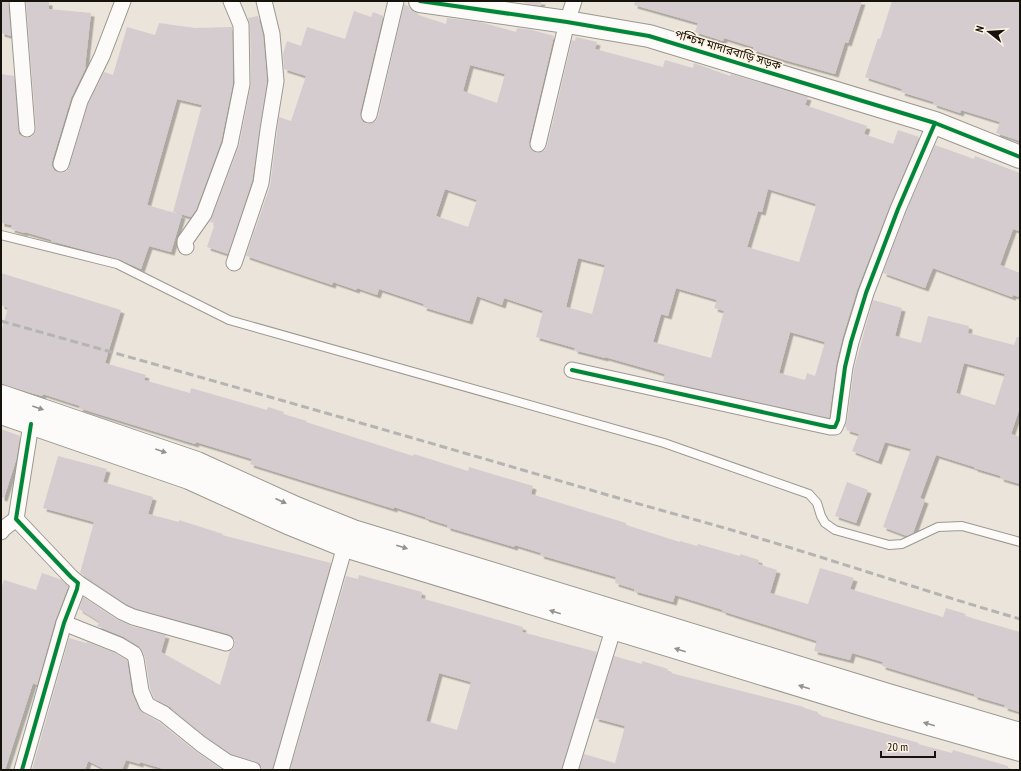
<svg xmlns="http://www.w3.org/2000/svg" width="1021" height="771" font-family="'PT Sans Narrow','Noto Sans Bengali',sans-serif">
	<defs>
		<filter id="shadow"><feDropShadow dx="3.5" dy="3.5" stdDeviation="0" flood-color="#0004"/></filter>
	</defs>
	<rect width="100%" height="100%" fill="#eae4da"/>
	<g fill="#d5ccd0" fill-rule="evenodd" filter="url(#shadow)">
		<polygon points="1,1 8,1 11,36 1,33"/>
		<polygon points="26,1 49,2 49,9 91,13 85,67 86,67 71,98 52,161 52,166 54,170 59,173 63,173 67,171 69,167 88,104 104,72 113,75 127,27 155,35 159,23 195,28 232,27 233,83 221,142 196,210 191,217 173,212 202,105 177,99 147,205 182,215 171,252 149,246 141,269 118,259 51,241 52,240 25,232 24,233 11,229 12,225 1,223 1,74 14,76 19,134 23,137 28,138 32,137 35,133 36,129"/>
		<polygon points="524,1 542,1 540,6 524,3"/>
		<polygon points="635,1 862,1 848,43 845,42 835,74 781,59 753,50 753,47 724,38 723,41 695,32 698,23 634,5"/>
		<polygon points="892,1 1020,1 1020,141 996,133 1000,122 961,110 960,113 933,104 934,102 901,92 902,89 865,77 878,38 880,39"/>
		<path d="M404 4 408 6 412 11 418 13V15L446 24 447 18 480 22 516 32 517 28 532 30 554 36 529 142 530 147 532 150 536 153 541 152 545 150 547 146 572 40 575 41 576 37 597 42 595 49 663 67 665 60 693 68 694 63 730 76 731 74 808 97 805 105 867 126 864 134 893 144 898 130 919 137 890 205 857 290 842 339 836 365 829 418 663 381 665 374 605 357V358L574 350 575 348 536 337 543 311 504 298 502 305 477 296 469 321 423 307 424 304 379 289 377 295 357 288 356 290 333 282 332 285 246 256 270 186 279 117 291 121 306 76 284 69 283 54 287 41 301 46 307 27 345 39 354 11 371 17 373 12 383 16 360 113 361 118 363 122 367 124 372 123 376 121 378 117ZM470 65 505 74 497 103 463 91ZM445 189 477 200 468 227 436 216ZM768 189 816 204 815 206H816L799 262 747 247 758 211 762 212ZM578 258 605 265 592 314 566 307ZM676 288 717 300 714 308 724 311 711 358 653 342 661 314 668 316ZM790 332 825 342 815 376 807 373 805 380 779 373Z"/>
		<polygon points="258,16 263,35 267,81 252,181 228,254 207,247 215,223 210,222 212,217 239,146 251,84 250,25 248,18"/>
		<polygon points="935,145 974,159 975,156 1020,173 1020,231 1013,229 1000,265 1020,273 1020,297 1013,295 1012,297 933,268 925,288 883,273 906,212"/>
		<polygon points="1,273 121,310 105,363 146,375 144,380 190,393 191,388 267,410 268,407 284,412 283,414 307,421 306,422 413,456 414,454 468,471 469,467 533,486 531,494 626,523 626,525 680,542 680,541 697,546 698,544 740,556 740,554 759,560 758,564 777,570 770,593 808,604 820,568 854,578 850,589 943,617 946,608 966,614 965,616 1020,632 1020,712 1004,707 1005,705 974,696 974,694 882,666 883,662 852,653 850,660 814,651 817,641 722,611 723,610 675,595 673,602 634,591 634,589 615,583 616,577 540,555 541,553 515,545 514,547 447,527 447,525 425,518 425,517 394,507 394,509 250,464 252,459 196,442 195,444 79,408 80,406 43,394 42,396 1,384 1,332 8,308 1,305"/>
		<path d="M873 300 902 308 895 336 921 343 928 316 969 326 968 333 1014 345 1017 337H1020V407L1011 434 1020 437V484L1000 478 1001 476 974 468V467L936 455 920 498 925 500 913 533 907 536 883 527 911 449 885 442 878 461 852 451 859 434 846 430 847 428 845 427 847 421 854 369ZM964 363 1005 374 995 405 956 393Z"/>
		<polygon points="1,429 20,436 16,460 4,498 1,497"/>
		<polygon points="58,456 107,469 103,482 153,497 148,514 179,522 179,520 223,534 222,535 331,563 272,770 262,770 260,764 256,762 231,754 206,737 170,707 154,699 150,688 145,657 142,650 139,646 124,637 97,626 100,622 79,609 83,597 118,620 131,626 166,635 161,652 220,685 230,651 233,649 235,645 235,640 232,636 228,634 136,609 126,604 80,573 94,522 43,508"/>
		<polygon points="847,482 868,490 856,523 835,516"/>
		<polygon points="42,573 62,580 68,587 55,621 37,685 33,683 5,770 1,770 1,589 4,580 36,590"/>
		<path d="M359 575 422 592 421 598 523 627 522 632 597 652 561 770H290L346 576 358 579ZM439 673 471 682 457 730 426 721Z"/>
		<polygon points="69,638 86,643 87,642 115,653 127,660 132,693 139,709 143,713 159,722 195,751 223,770 167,770 140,762 140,764 126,760 122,770 106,770 88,761 85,770 32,770"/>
		<polygon points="614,656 642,664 642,661 668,669 667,672 804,707 804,708 818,712 818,715 883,733 919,743 918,744 952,753 953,750 1008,766 1008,770 579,770 584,754 615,763 625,726 595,718"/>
	</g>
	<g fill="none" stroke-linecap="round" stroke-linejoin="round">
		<g stroke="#9c9890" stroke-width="10">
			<polyline id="lane" points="1,235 117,264 229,320 664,443 809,494 817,503 821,516 825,523 835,530 889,545 902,544 938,527 962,526 1020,542"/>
		</g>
		<g stroke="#9c9890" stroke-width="17">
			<g id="street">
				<polyline points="17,1 27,129"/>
				<polyline points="369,115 396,1"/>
				<polyline points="538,144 567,22 574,1"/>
				<polyline points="61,164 80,101 102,56 123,1"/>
				<polyline points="186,247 185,244 185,241 204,214 230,144 242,84 241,25 231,1"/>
				<polyline points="234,263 261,183 268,130 276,81 272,34 264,1"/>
				<polyline points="572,370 830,427 835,427 838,420 845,367 851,342 866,293 898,209 935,123"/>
				<polyline points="1,532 3,529 16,519"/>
				<polyline points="78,583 122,612 133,617 226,643"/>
				<polyline points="64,623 119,645 134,654 136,659 141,691 147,705 164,714 201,744 227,762 253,770"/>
				<polyline points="22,770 64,623 77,589 78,583 71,577 16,519 31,424"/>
				<polyline points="281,770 345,546"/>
				<polyline points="570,770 613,630"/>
			</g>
		</g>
		<g stroke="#9c9890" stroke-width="24">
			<g id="secondary">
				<polyline points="420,1 567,22 649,36 935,123 1020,157"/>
				<polyline points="1,396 197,463 296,508 353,531 888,695 1020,734"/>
				<polyline points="1,413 189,478 288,523 345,546 880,710 1020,750"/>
			</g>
		</g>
		<use href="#lane" stroke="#fcfbf9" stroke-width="8"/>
		<use href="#street" stroke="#fcfbf9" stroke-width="15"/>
		<use href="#secondary" stroke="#fcfbf9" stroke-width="22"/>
		<path stroke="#b5b4b2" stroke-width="3" stroke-dasharray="8 4" stroke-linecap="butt" d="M1 321C201 377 401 434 601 493 645 506 690 518 735 531 830 559 924 591 1020 619"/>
		<g stroke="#fef3e0" stroke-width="6">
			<g id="cycleway">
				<polyline points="420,1 567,22 649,36 935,123 1020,157"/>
				<polyline points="572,370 830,427 835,427 838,420 845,367 851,342 866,293 898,209 935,123"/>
				<polyline points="22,770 64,623 77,589 78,583 71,577 16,519 31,424"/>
			</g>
		</g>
		<use href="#cycleway" stroke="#00873e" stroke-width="4"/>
	</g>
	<defs><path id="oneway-solid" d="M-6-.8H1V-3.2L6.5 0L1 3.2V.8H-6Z"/></defs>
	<g fill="#94928e">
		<use href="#oneway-solid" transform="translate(38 408) rotate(19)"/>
		<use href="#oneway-solid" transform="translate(161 451) rotate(19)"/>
		<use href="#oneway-solid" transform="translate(281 501) rotate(24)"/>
		<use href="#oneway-solid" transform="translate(402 547) rotate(17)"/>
		<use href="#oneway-solid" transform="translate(555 612) rotate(-163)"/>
		<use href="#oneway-solid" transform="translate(680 650) rotate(-163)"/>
		<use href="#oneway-solid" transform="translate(804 687) rotate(-163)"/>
		<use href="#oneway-solid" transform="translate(929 724) rotate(-164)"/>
	</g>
	<g text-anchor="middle" stroke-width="3" stroke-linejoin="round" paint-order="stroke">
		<g font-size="12" fill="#16120c" stroke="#fef3e0">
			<text transform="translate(728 50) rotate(17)" y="4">পশ্চিম মাদারবাড়ি সড়ক</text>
		</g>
	</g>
	<rect width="1021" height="771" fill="none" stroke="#16120c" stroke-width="4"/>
	<g transform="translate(989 32) rotate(287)" stroke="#fef3e0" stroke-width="3" paint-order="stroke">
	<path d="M0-3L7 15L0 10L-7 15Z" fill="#16120c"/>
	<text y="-6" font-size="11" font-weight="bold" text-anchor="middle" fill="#16120c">N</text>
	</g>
	<path d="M881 751v6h54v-6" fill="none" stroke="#16120c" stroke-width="2"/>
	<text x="887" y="751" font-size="12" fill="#16120c" stroke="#fef3e0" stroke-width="3" paint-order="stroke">20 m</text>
</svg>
